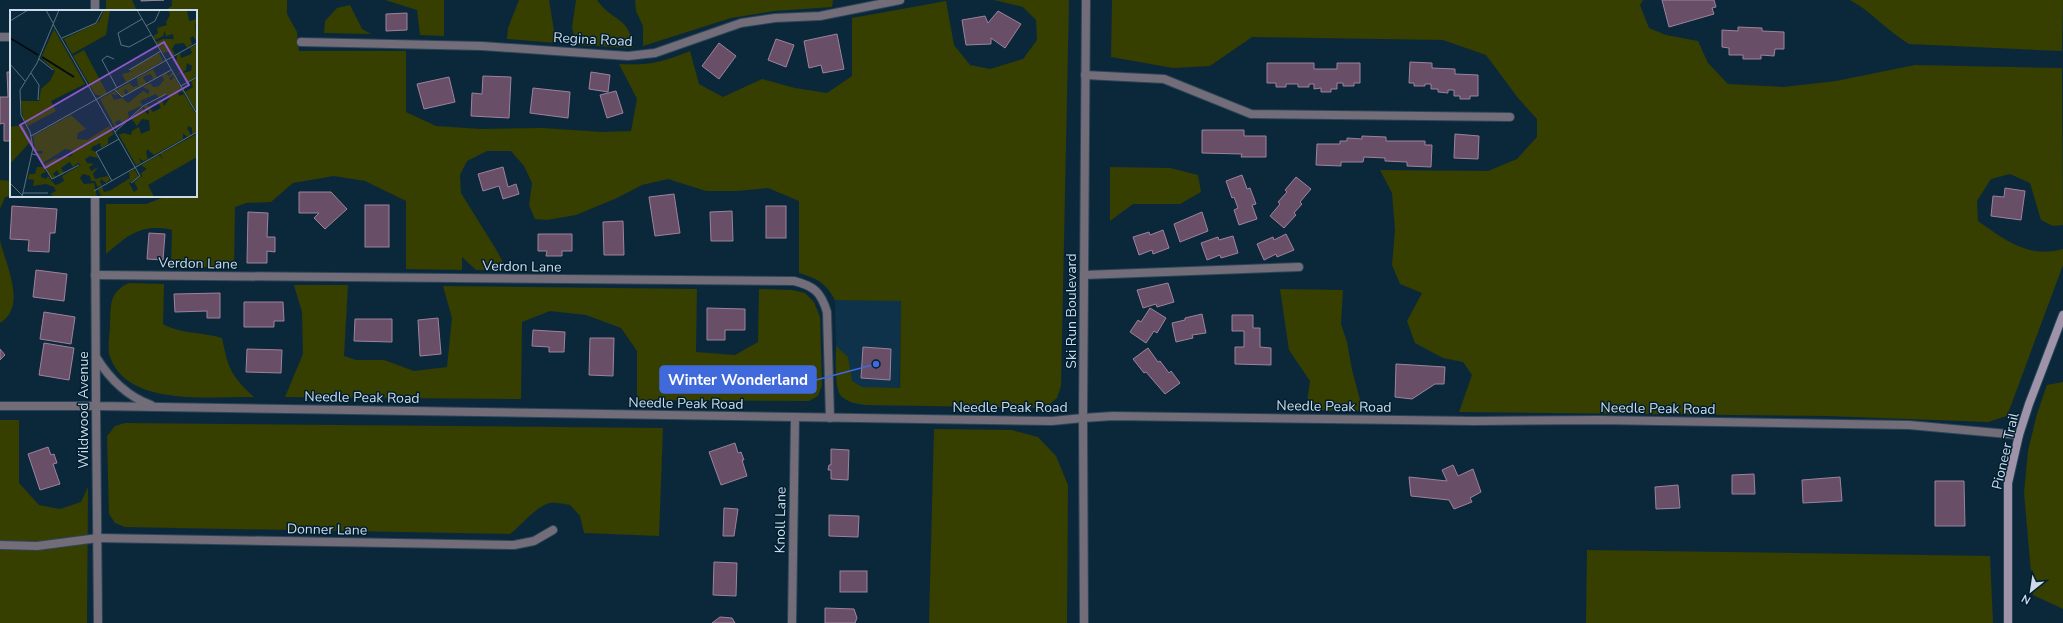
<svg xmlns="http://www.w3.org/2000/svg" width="2063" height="623" font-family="'Nunito Sans',sans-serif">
	<rect width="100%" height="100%" fill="#0b283b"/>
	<polygon fill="#0e324a" points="835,300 901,300 899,406 865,405 853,403 841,396 837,386"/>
	<g fill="#363e00">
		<polygon points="106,0 132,0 137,11 106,11"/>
		<path d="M172 0H287V14L297 32 299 51H406V112L436 126 481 129 542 128 603 132 631 131 637 99 619 64C648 66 663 62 690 51L699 84 723 97 762 79 795 88 827 93 852 76V18L946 1 954 45 970 65 990 69 1023 59 1037 40 1036 20 1023 7 994 0H1069L1061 386 1057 398 1045 408 865 405C857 404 847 402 841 396 834 388 836 358 836 346L848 357 852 381 862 387 900 388 901 301 835 300C825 282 818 279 799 273V201L768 188 736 191H706L668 179 642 185 617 198 576 215 547 220 535 219 529 205 532 183 524 166 511 151H487L467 161 460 175 461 193 497 251 507 270H476L462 257V270L406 269V201L365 181 334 176 293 183 271 202 246 203 235 207 234 267H171L172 230C142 223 128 235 106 254V204H146L167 196H196V11H164L172 6Z"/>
		<polygon points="385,0 444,0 444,36 420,35 417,10"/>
		<polygon points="519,0 549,0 556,43 507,39 508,28"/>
		<path d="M576 0H597C612 22 630 16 633 48L577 45 572 28Z"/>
		<polygon points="635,0 833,0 832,7 774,11 731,18 643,46 643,26 636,11"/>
		<path d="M1112 0H1643L1640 5 1649 28 1666 35 1698 41 1708 63 1728 84 1783 87 1836 81 1915 65 2062 68 2063 225 2053 226 2041 220 2030 183 2010 174 1991 179 1977 201 1978 221C2005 240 2029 259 2063 249V265L2007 416 1988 422 1827 416 1459 412 1472 375 1463 362 1443 358 1415 343 1407 321 1422 293 1400 284 1392 265 1395 230 1392 193 1380 170 1488 171 1517 159 1537 137V119L1518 98 1486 55 1443 40 1252 37 1210 66 1173 68 1111 57Z"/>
		<path d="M1850 0H2063L2062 51 1909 44C1887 31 1872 12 1850 0Z"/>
		<polygon points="350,5 362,29 371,34 324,33 325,21 337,8"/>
		<polygon points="1110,167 1170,168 1198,175 1201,192 1180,204 1133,204 1110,221"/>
		<polygon points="0,180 11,181 11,196 5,197 0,209"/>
		<path d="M0 240C5 264 28 306 0 323Z"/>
		<path d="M129 283 164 284 163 324C180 334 202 332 222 338 228 368 231 376 254 397 212 396 128 408 110 357 107 348 110 334 110 324 111 304 109 292 129 283Z"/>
		<polygon points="294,285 348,285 344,356 356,360 384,360 414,371 447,367 452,318 443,286 697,289 696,352 735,355 758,342 759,289 792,290 805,293 814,302 820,317 822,385 818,396 809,401 637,400 637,351 621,328 586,315 550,311 522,322 521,399 285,397 303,354 302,312"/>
		<polygon points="1280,289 1343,290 1341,324 1347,342 1352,370 1363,411 1306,410 1310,381 1289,350"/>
		<polygon points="2063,382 2063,609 2033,595 2024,493 2028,451 2037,414 2047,385"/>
		<polygon points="0,420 19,420 19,483 39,505 60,509 81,502 88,487 87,623 0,623"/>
		<path d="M125 423 663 428 659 536 584 533 580 516 570 505C564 504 556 502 550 503 537 505 521 526 510 534L125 527 115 523 109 514 107 436 115 426Z"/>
		<polygon points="934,429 1011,430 1038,437 1056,456 1068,485 1067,623 929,623"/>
		<polygon points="1587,550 1990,556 1993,623 1586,623"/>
	</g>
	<g fill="#684e66" stroke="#9e829c">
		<polygon points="141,0 164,0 141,1"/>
		<polygon points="1662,0 1714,0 1716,7 1712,8 1714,14 1669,27"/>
		<polygon points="998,11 1021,24 1005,48 991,38 991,44 966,45 962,20 985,16 988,23"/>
		<polygon points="407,13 407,30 386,31 386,14"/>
		<polygon points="1738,27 1762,28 1762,31 1784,32 1784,49 1775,49 1774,56 1761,55 1761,59 1743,59 1743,55 1729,55 1729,48 1722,47 1722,30 1738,31"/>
		<polygon points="837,34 844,69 823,73 821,65 809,68 804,41"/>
		<polygon points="776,39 794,45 786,67 768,60"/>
		<polygon points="719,43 736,56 719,79 702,66"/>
		<polygon points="1410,62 1432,63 1432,68 1455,69 1455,74 1478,75 1478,96 1470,96 1470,99 1460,99 1460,96 1454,96 1454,90 1448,90 1448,93 1438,92 1438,89 1431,89 1431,84 1425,84 1425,86 1414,86 1414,83 1409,83"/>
		<polygon points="1267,63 1314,63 1314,69 1337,69 1337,63 1360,63 1360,83 1354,83 1354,86 1343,86 1343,83 1337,83 1337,89 1331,89 1331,92 1321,92 1321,88 1314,89 1314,84 1309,84 1309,87 1298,87 1298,84 1286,84 1286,87 1276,87 1276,83 1267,83"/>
		<polygon points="7,72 11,72 11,141 4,141 4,123 0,124 0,97 8,97"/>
		<polygon points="591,72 610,75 608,92 589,89"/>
		<polygon points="483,76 511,77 509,118 471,116 472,93 482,94"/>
		<polygon points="449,77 455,102 424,109 417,84"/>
		<polygon points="533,88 570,92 568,118 530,113"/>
		<polygon points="616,91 623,113 607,118 600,95"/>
		<polygon points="1202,130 1244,130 1244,136 1266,136 1266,157 1241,157 1242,154 1202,153"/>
		<polygon points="1455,134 1479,136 1478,159 1454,158"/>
		<polygon points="1362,136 1386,137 1386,141 1425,141 1425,145 1432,145 1431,167 1407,166 1407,162 1385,161 1385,158 1364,157 1363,162 1341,162 1341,166 1316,165 1317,144 1340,144 1340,141 1347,141 1347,138 1362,139"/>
		<polygon points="503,167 508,187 516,184 519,194 503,199 499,186 483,191 478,174"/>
		<polygon points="1242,175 1247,189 1250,188 1256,204 1252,205 1257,219 1239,225 1234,210 1238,208 1234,197 1232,198 1226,181"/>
		<polygon points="1296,177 1311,189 1300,202 1302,204 1294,213 1296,215 1284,228 1270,216 1280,204 1278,202 1287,192 1285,190"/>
		<polygon points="2005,188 2025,191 2021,220 1991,216 1993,196 2004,197"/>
		<polygon points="299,192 331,192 347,209 325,229 314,218 319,213 299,213"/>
		<polygon points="674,194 680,233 655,236 649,197"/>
		<rect x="365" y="205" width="24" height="42"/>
		<polygon points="12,206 57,209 55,233 50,233 49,252 28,251 29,240 10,239"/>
		<rect x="766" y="206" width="20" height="32"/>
		<polygon points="732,211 733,241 711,241 710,212"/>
		<polygon points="248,212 268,213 267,237 275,237 275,252 267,251 267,263 247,263"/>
		<polygon points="1202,212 1208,231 1180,242 1174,224"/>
		<polygon points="623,221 624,255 604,255 603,222"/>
		<polygon points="1163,230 1169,248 1153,254 1152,250 1139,255 1133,237 1149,232 1150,235"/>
		<polygon points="149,233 165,234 163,260 147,259"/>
		<polygon points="538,234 572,234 572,251 562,251 562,256 546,256 547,251 538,251"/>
		<polygon points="1286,234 1294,250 1277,257 1276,254 1264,260 1257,244 1273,237 1274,240"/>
		<polygon points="1233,236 1238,253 1221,258 1220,255 1207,260 1201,243 1218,237 1219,240"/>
		<polygon points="36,270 67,274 64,301 33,297"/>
		<polygon points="1168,283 1174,302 1157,307 1156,304 1143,308 1137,290"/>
		<polygon points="220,293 220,318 207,318 207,311 175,312 174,294"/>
		<polygon points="244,302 283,302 284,321 274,321 274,327 244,327"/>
		<polygon points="707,308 745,309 745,330 725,330 725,340 707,340"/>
		<polygon points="1150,308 1166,318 1157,333 1154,331 1146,343 1130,332 1138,320 1141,322"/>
		<polygon points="44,312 75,317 71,344 40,339"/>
		<polygon points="1202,314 1206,333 1192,335 1193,338 1176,342 1172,323 1185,320 1185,318"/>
		<polygon points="1232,315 1253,315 1253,328 1260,328 1260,347 1271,348 1271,365 1235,364 1235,347 1244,347 1244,331 1232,331"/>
		<polygon points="438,318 441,354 420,356 418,320"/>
		<polygon points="355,319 392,319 392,342 354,341"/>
		<polygon points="533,330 565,332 564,352 549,352 549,347 532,346"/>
		<polygon points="590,338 614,338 613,376 589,375"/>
		<polygon points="44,343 74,348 69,380 39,375"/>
		<polygon points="863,347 891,349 890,380 861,378"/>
		<polygon points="1148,348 1158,362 1160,361 1169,373 1171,371 1180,383 1165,394 1146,372 1144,373 1133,359"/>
		<polygon points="0,349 5,355 0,360"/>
		<polygon points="247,349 282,350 281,373 246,372"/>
		<polygon points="1396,364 1445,367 1444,384 1435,384 1412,399 1395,397"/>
		<polygon points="735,443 738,453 741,452 744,460 742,460 747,476 721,485 709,452"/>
		<polygon points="48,447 51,455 54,454 57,463 53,464 60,484 40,490 28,454"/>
		<polygon points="831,449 849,450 848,480 831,479 831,470 828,470 829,465 831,465"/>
		<polygon points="1453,465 1458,476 1473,469 1481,492 1470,498 1472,502 1454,509 1449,500 1411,496 1409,477 1447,481 1442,470"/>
		<polygon points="1754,474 1755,494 1732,494 1732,475"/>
		<polygon points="1840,477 1842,501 1803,503 1802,480"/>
		<polygon points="1935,481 1964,481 1965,526 1935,526"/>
		<polygon points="1678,485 1680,508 1656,509 1655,487"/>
		<polygon points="724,508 738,509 734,536 723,536"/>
		<polygon points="829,515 859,516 858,537 829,536"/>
		<polygon points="714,562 737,563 736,596 713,595"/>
		<rect x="840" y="571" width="27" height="21"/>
		<polygon points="825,608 854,609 857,618 855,623 825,623"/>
		<polygon points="720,617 732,618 735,623 712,623"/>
	</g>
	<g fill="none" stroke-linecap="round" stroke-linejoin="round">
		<g stroke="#2a4557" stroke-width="10">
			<g id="service">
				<polyline points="1085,75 1164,79 1251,114 1510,117"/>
				<polyline points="1084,275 1299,267"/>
				<polyline points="0,545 37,546 98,538"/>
			</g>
		</g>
		<g stroke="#2a4557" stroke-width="10">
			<g id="minor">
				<polyline points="0,37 11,37"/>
				<polyline points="301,42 482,46 628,56 655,53 741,23 775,18 820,16 900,0"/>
				<path d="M95 275 794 281C814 286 821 292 827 312L830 418"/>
				<polyline points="0,406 96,406 98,623"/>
				<polyline points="1083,418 1113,416 1474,421 1599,420 1909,425 2019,435"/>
				<polyline points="98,538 514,545 534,541 553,530"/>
				<polyline points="792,623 795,417"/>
			</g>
		</g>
		<g stroke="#2a4557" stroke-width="10">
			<g id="tertiary">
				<polyline points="95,11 95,0"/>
				<polyline points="95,196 96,406 1052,421 1083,418"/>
				<path d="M96 357C109 378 126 396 151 405"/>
				<polyline points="1084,623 1083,418 1086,0"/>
			</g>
		</g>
		<g stroke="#2a4557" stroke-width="10">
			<polyline id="secondary" points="2008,623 2008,483 2019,435 2029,404 2063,315"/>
		</g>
		<use href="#service" stroke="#736c79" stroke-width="8"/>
		<use href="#minor" stroke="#736c79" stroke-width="8"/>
		<use href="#tertiary" stroke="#736c79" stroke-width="8"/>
		<use href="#secondary" stroke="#9f93a9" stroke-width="8"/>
	</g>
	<g text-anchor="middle" stroke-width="3" stroke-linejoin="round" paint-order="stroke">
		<g font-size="14" fill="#cbdce8" stroke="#021e30">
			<text transform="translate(593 39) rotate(3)" y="5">Regina Road</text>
			<text transform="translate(198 263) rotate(1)" y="5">Verdon Lane</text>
			<text transform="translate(522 266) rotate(1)" y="5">Verdon Lane</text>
			<text transform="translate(1071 311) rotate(-90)" y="5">Ski Run Boulevard</text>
			<text transform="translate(362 397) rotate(1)" y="5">Needle Peak Road</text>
			<text transform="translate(686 403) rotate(1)" y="5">Needle Peak Road</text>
			<text transform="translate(1334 406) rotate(1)" y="5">Needle Peak Road</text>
			<text x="1010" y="412">Needle Peak Road</text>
			<text transform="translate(1658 408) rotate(1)" y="5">Needle Peak Road</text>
			<text transform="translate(83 410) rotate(-90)" y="5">Wildwood Avenue</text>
			<text transform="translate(2005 451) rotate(-77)" y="5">Pioneer Trail</text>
			<text transform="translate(780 520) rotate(-89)" y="5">Knoll Lane</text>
			<text transform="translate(327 529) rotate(1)" y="5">Donner Lane</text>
		</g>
	</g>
	<g transform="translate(10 10)">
		<rect width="187" height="187" fill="#0b283b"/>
		<path d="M94 0H100L96 25 62 44 54 29 89 12ZM158 0H177L179 11 187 9 185 15 187 32 183 26 180 28 182 34 177 38 174 33 165 34 162 39 165 44 161 46 158 42 153 43 146 32 153 29H164L163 24 156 26 155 21 153 26 145 30 143 26 148 23 147 18 157 15 156 12 160 5ZM44 19 75 74 41 91 46 101 18 116 13 108 11 91H29L31 79 40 71 45 61 31 48ZM187 34V66L177 72 173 63 181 61 182 56 177 53 176 60 166 66 171 61 166 54 167 45 170 43 171 48 179 45 182 43 180 38ZM74 40 97 83 91 86 85 84 63 46ZM149 43 153 51 116 72 112 64 120 62 122 58ZM143 59 147 67 143 69 141 64 135 66 133 68 137 73 119 83 116 79 114 80 115 85 112 87 106 80 119 73 123 77 128 76 127 68ZM162 62 164 65 159 68 161 71 164 66 174 83 168 80 169 86 174 84 187 106V121L182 124V118L179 116 177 118 181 125 177 127 173 123V129L144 145 137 139 136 143 138 149 133 151 129 148 131 153 126 155 109 125 113 123 121 125 122 121 129 117 131 124 140 120 139 110 132 109 127 116 121 108 132 98 138 105 139 101 133 97 137 95 143 102 151 98 147 90H152L154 96 160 88 156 84 149 88 146 84 132 90 130 92 133 95 118 102 119 108 113 113 109 110 105 112 106 115H111L106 119 90 89 105 81 107 85 101 84 104 90 112 88 118 93 133 81 139 84V80L133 77 140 73 143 77 149 76 154 70 152 66 156 63 159 66ZM187 68V102L175 82 183 77 181 71ZM61 105 76 119 68 123 67 129 77 130 99 116 104 124 98 128V134L91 138 90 133 82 137 81 140 86 142 88 148 80 146 75 149 77 153 84 154 79 157 81 161 88 157 83 164 85 169 98 166 100 170 96 173 91 169 90 172 92 175 88 177 85 171H81L80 166 73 164 70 168 74 174 84 173 87 187H46L40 184 46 181 44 177 36 174 23 176 24 170 18 169 19 164H25L27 157H33L36 162 31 164V167L36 169 38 166 45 175 49 174 54 171 52 166 71 155 68 153 63 157 60 152 58 153 51 158 54 163 50 165 47 160 43 164 46 167 42 168 33 155 44 149 61 146 64 141 55 139 33 153 26 143 32 144 33 141H25L23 126ZM13 115 21 131 0 154V117ZM187 124V147L138 175 144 187H92L88 180 92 177 94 182 101 180 120 168 119 162 124 159 129 167 119 173 124 182 128 179 124 172 132 166 131 163 137 159 131 155 149 145 154 150 150 144Z" fill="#363e00"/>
		<path fill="none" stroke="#020b14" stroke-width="2" d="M0 28 28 45M32 47 64 67"/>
		<path fill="none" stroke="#587080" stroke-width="1" d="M36 0 43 13M127 0 187 104M132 9 108 23 111 35 119 37 141 25M0 11 18 0M43 14 130 166 121 173M136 16 145 11 150 0M52 28 86 13 93 0M29 49 43 60M104 49 97 46 92 50 107 78M0 54 15 71M119 60 151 41M21 63 29 75 28 90M171 76 187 67M104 79 112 87 161 60M105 122 133 96 156 84M21 126 187 33M22 144 27 145 42 169 69 155M102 171 86 142 109 129M0 173 12 185M84 181 187 122M13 183H38M12 187 23 138 20 122 11 105 10 80 27 53 49 0"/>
		<path fill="#8f58c9" fill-opacity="0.15" stroke="#8f58c9" stroke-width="2" d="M154 32 179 75 35 158 10 115Z"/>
		<rect width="187" height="187" fill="none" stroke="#cbdce8" stroke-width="2"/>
	</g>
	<path fill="none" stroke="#406adb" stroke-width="1.5" d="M876 364L816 380"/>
	<circle fill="#406adb" stroke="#021e30" stroke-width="1.5" cx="876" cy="364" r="4"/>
	<rect fill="#406adb" stroke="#406adb" stroke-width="1.5" x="660" y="366" width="156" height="27" rx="4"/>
	<g font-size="15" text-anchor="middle" font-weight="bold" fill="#fff">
		<text x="738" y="385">Winter Wonderland</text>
	</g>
	<g transform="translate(2031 591) rotate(210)" stroke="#021e30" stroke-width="3" paint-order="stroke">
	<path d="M0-3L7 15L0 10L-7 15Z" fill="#cbdce8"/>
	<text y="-6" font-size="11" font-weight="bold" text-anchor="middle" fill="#cbdce8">N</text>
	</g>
</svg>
